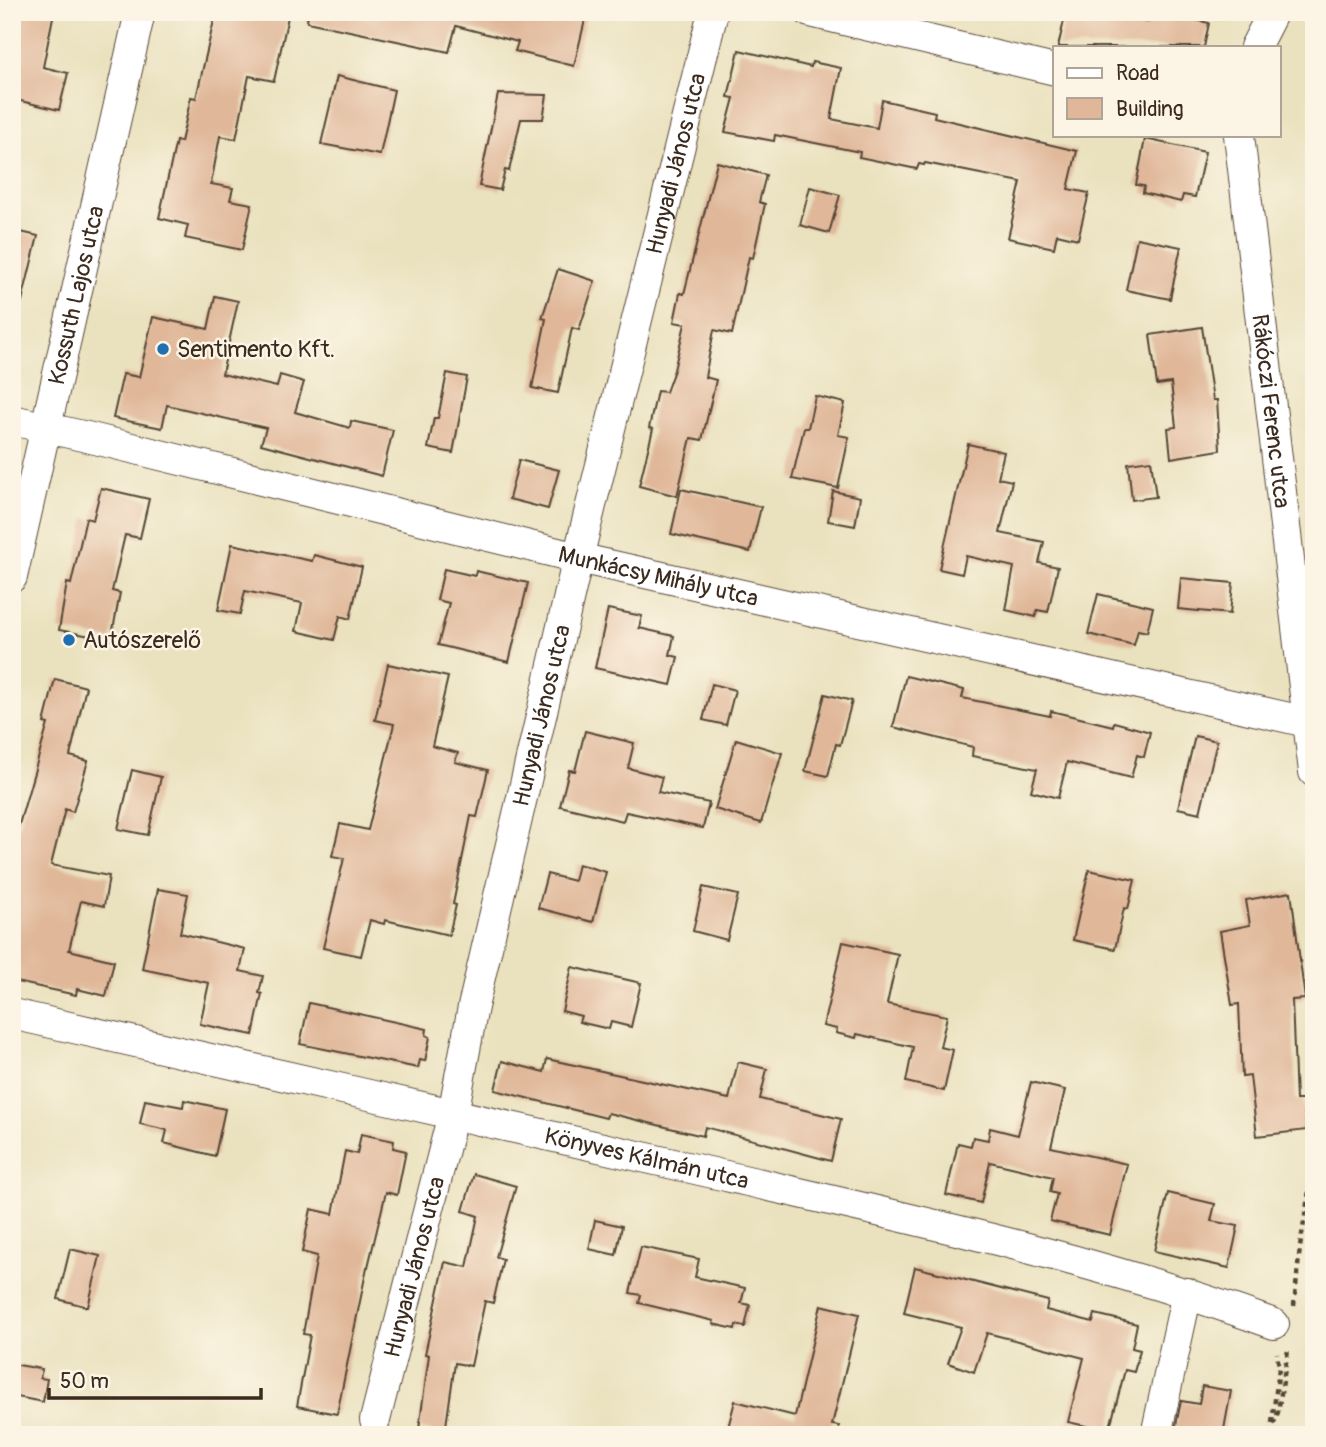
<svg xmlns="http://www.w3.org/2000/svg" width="1326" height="1447" font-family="Pangolin,sans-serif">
	<rect width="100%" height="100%" fill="#fcf5e5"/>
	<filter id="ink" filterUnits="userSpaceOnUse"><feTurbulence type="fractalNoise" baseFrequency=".0143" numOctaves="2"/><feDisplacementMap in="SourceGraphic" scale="14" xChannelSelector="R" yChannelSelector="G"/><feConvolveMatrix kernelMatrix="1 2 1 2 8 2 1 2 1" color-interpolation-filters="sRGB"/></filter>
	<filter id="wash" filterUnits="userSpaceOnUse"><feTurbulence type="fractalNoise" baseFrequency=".00686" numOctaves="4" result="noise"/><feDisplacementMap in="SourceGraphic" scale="28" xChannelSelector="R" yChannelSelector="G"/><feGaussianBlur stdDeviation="1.57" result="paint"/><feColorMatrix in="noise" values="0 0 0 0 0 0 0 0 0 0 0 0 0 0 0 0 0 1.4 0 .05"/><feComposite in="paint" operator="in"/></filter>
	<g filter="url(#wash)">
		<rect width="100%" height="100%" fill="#eae1be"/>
		<g id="blocks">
			<g fill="#e0b799">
				<polygon points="12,12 54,12 43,67 68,73 59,110 12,99"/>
				<polygon points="216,12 289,12 274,81 249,76 236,139 220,136 211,184 233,188 230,200 252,204 242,250 185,238 188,225 159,218 176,141 181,142 191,97 196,98"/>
				<polygon points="308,12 569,12 586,16 574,66 515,51 518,42 456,26 449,52 307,22"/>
				<polygon points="1066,12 1103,12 1148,22 1151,12 1160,12 1209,23 1204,47 1058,47"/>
				<polygon points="739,50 811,67 812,62 841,68 831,119 877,128 882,100 935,112 934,117 1077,151 1068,189 1089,193 1078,239 1057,234 1054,248 1008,238 1021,182 925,163 924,165 919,164 917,169 859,157 860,152 775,135 774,141 725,132 734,98 728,97"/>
				<polygon points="337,76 394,90 380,155 321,144"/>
				<polygon points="498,94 547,95 543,119 521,119 509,171 505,170 500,190 479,186"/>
				<polygon points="1145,139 1205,152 1195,197 1183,195 1181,202 1143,193 1144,186 1136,185"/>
				<polygon points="717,162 766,175 759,202 765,204 753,258 749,257 732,334 714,330 705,377 716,380 702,440 691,438 677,496 639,486 653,429 649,428 657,391 666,392 674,370 685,324 674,322 680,293 684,294"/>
				<polygon points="810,187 840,195 829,233 800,225"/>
				<polygon points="12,230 38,236 21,305 12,304"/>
				<polygon points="1137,238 1181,247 1170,299 1126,290"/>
				<polygon points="558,269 595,281 579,330 572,328 558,393 532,388 546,319 542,318"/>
				<polygon points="215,296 238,301 222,374 277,387 280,375 304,382 295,412 350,428 351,421 393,430 382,476 261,444 266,428 167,405 162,428 113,418 123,374 139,377 153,317 208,329"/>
				<polygon points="1202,327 1213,400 1217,400 1220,450 1171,458 1168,428 1176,427 1171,383 1157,385 1150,335"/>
				<polygon points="447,373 467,377 453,453 428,448 434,418 438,418"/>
				<polygon points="815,396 845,403 838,435 849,437 838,488 792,479 804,428 808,428"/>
				<polygon points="968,444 1004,452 998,478 1012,481 1000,533 1044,542 1039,563 1058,567 1048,612 1037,610 1036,617 1006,610 1014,567 966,556 962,574 939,569"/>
				<polygon points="519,460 559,470 548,509 509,499"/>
				<polygon points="1151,460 1156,497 1132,500 1128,463"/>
				<polygon points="101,488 149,499 140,538 125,535 112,591 120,593 111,640 59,630 67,583 71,584 86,518 93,520"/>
				<polygon points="681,489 761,507 750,552 671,534"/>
				<polygon points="833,491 860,497 855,526 828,521"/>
				<polygon points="232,544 312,561 314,555 362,567 350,619 340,616 334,640 296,631 302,603 245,591 240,614 218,610"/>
				<polygon points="444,569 475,576 476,571 528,583 509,662 438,645 449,603 437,600"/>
				<polygon points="1181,578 1233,583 1230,614 1178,609"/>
				<polygon points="1098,594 1153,607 1147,632 1138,630 1134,645 1088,634"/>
				<polygon points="608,609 642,616 639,628 674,636 670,655 678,657 671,685 595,668"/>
				<polygon points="388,664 448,677 432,746 458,753 455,762 488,770 477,817 471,816 453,904 456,905 449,935 385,920 384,924 370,920 361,956 323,948 344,858 332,856 340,824 368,830 394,724 375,720"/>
				<polygon points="906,676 964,690 962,698 1050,716 1051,711 1113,726 1114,722 1150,732 1144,757 1137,755 1131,778 1067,762 1058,798 1031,791 1037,769 972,756 973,747 893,727"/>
				<polygon points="55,679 86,687 70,756 88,761 73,812 65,809 51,865 109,876 104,906 81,901 69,950 114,961 106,996 77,989 76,995 12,981 12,849 48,724 44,723"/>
				<polygon points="712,684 735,690 726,725 703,720"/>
				<polygon points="825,694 852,701 840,745 836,744 828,776 805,771"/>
				<polygon points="585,731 634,743 628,768 662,777 658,792 709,803 703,828 626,812 623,821 560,806 569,770 575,771"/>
				<polygon points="1195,736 1217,741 1200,813 1178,808"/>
				<polygon points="736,739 782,753 761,823 715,809"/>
				<polygon points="132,770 161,777 148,835 118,829"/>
				<polygon points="578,864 606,872 593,922 538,908 547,874 574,881"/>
				<polygon points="1089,870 1135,880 1128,909 1124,908 1115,949 1073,940"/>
				<polygon points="703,887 738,895 727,940 693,931"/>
				<polygon points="158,889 188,894 180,933 245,949 240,971 263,976 259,993 262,994 253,1035 200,1024 209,983 142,969"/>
				<polygon points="1291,892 1305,999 1292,1000 1296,1100 1303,1100 1307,1130 1257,1136 1250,1076 1242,1077 1239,1004 1232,1005 1220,931 1250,925 1246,900"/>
				<polygon points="843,942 898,954 887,1004 947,1016 940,1047 953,1050 944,1091 906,1082 913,1047 857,1034 856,1038 836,1033 837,1029 823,1026"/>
				<polygon points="572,967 641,983 631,1027 611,1022 609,1029 579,1022 581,1016 562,1011"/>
				<polygon points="309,1003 427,1029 426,1035 430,1037 425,1061 420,1060 418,1068 300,1044"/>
				<polygon points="547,1059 729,1099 738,1062 767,1069 760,1099 841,1119 831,1161 705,1127 703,1136 608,1113 606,1118 495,1090 502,1061 544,1072"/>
				<polygon points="1031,1082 1065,1090 1051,1147 1127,1164 1110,1235 1050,1221 1057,1194 1050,1192 1053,1177 990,1162 981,1203 946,1195 958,1143 971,1146 973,1137 988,1140 990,1128 1018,1135"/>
				<polygon points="145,1100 183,1107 184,1100 225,1109 215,1156 164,1143 167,1130 140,1124"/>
				<polygon points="361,1134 394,1141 393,1148 406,1151 397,1195 386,1192 368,1267 367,1267 337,1414 297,1406 310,1335 303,1334 317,1256 302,1252 311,1209 333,1214 345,1151 357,1154"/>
				<polygon points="474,1174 516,1186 496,1257 503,1259 493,1303 485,1301 471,1366 455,1363 445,1433 419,1429 429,1355 425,1354 445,1262 467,1267 478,1216 463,1211"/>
				<polygon points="1168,1193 1215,1204 1211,1221 1238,1226 1229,1268 1154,1251"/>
				<polygon points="595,1220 622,1226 616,1255 589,1249"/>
				<polygon points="641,1247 699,1259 695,1277 745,1288 741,1303 750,1305 745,1327 736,1325 735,1329 713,1324 714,1321 639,1303 641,1295 630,1293"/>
				<polygon points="70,1249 100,1256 88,1307 58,1299"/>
				<polygon points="915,1267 1048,1301 1046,1310 1093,1322 1095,1314 1137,1324 1132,1348 1140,1350 1134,1372 1125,1370 1109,1431 1068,1422 1084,1358 987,1333 974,1372 948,1363 961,1327 904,1313"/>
				<polygon points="821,1305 859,1314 832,1425 839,1426 838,1435 726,1435 735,1401 795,1416"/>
				<polygon points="12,1364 42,1369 40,1378 47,1379 43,1402 12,1396"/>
				<polygon points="1202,1386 1231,1391 1223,1435 1174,1435 1181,1401 1199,1404"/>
			</g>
		</g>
	</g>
	<g filter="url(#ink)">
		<use href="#blocks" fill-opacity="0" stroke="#554536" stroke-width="2"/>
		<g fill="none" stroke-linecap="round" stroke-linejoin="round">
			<g stroke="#554536" stroke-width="32">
				<g id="minor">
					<polyline points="810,12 1055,70"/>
					<polyline points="1255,47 1273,12"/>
					<path id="s1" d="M1239 135 1314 772"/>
					<path id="s2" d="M12 420 87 437 578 558 1307 722"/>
					<path id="s3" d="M12 577 140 12"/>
					<path id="s4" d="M12 1014C246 1067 479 1120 713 1173 902 1217 1092 1257 1274 1324"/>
					<path id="s5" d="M375 1420 453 1114 473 1007 578 558 713 12"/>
					<polyline points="1156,1435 1187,1293"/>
				</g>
			</g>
			<g stroke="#554536" stroke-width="4.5" stroke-dasharray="5 5" stroke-linecap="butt">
				<polyline points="1294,1306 1300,1247 1314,1160"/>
				<polyline points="1272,1423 1279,1368 1277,1353"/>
				<polyline points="1270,1434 1278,1412 1288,1350"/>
			</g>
			<use href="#minor" stroke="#fff" stroke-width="30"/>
		</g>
	</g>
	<g fill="#1f6fb2" stroke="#fcf5e5" stroke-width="2.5">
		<circle cx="163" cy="349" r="7"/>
		<circle cx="69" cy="640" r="7"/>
	</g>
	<g text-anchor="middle" stroke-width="5" stroke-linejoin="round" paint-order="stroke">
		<g font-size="23" fill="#3b2a1e" stroke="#fcf5e5">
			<text dy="8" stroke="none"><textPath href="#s5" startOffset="1292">Hunyadi János utca</textPath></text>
			<text dy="8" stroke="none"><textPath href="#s3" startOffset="289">Kossuth Lajos utca</textPath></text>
			<text dy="8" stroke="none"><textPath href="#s1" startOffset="278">Rákóczi Ferenc utca</textPath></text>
			<text dy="8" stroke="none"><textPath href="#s2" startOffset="665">Munkácsy Mihály utca</textPath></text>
			<text dy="8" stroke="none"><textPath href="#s5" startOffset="724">Hunyadi János utca</textPath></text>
			<text dy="8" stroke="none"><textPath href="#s4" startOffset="651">Könyves Kálmán utca</textPath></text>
			<text dy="8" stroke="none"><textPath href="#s5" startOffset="158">Hunyadi János utca</textPath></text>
		</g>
		<g font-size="23" fill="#3b2a1e" stroke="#fcf5e5" text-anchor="start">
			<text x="177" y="357">Sentimento Kft.</text>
			<text x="83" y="648">Autószerelő</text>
		</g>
	</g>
	<rect width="1326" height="1447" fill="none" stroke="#fcf5e5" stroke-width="42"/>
	<rect x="1053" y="46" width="228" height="91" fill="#fcf5e5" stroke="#afa495" stroke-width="2"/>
	<rect x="1067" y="68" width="35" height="10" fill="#ffffff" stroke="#afa495" stroke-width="2"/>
	<text x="1116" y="80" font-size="21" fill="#3b2a1e">Road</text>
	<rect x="1067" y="98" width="35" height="21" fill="#e0b799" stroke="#afa495" stroke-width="2"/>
	<text x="1116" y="116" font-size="21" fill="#3b2a1e">Building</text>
	<path d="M49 1388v10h212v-10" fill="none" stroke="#3b2a1e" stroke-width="3.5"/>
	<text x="60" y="1388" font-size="21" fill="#3b2a1e" stroke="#fcf5e5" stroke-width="5" paint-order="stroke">50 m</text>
</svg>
